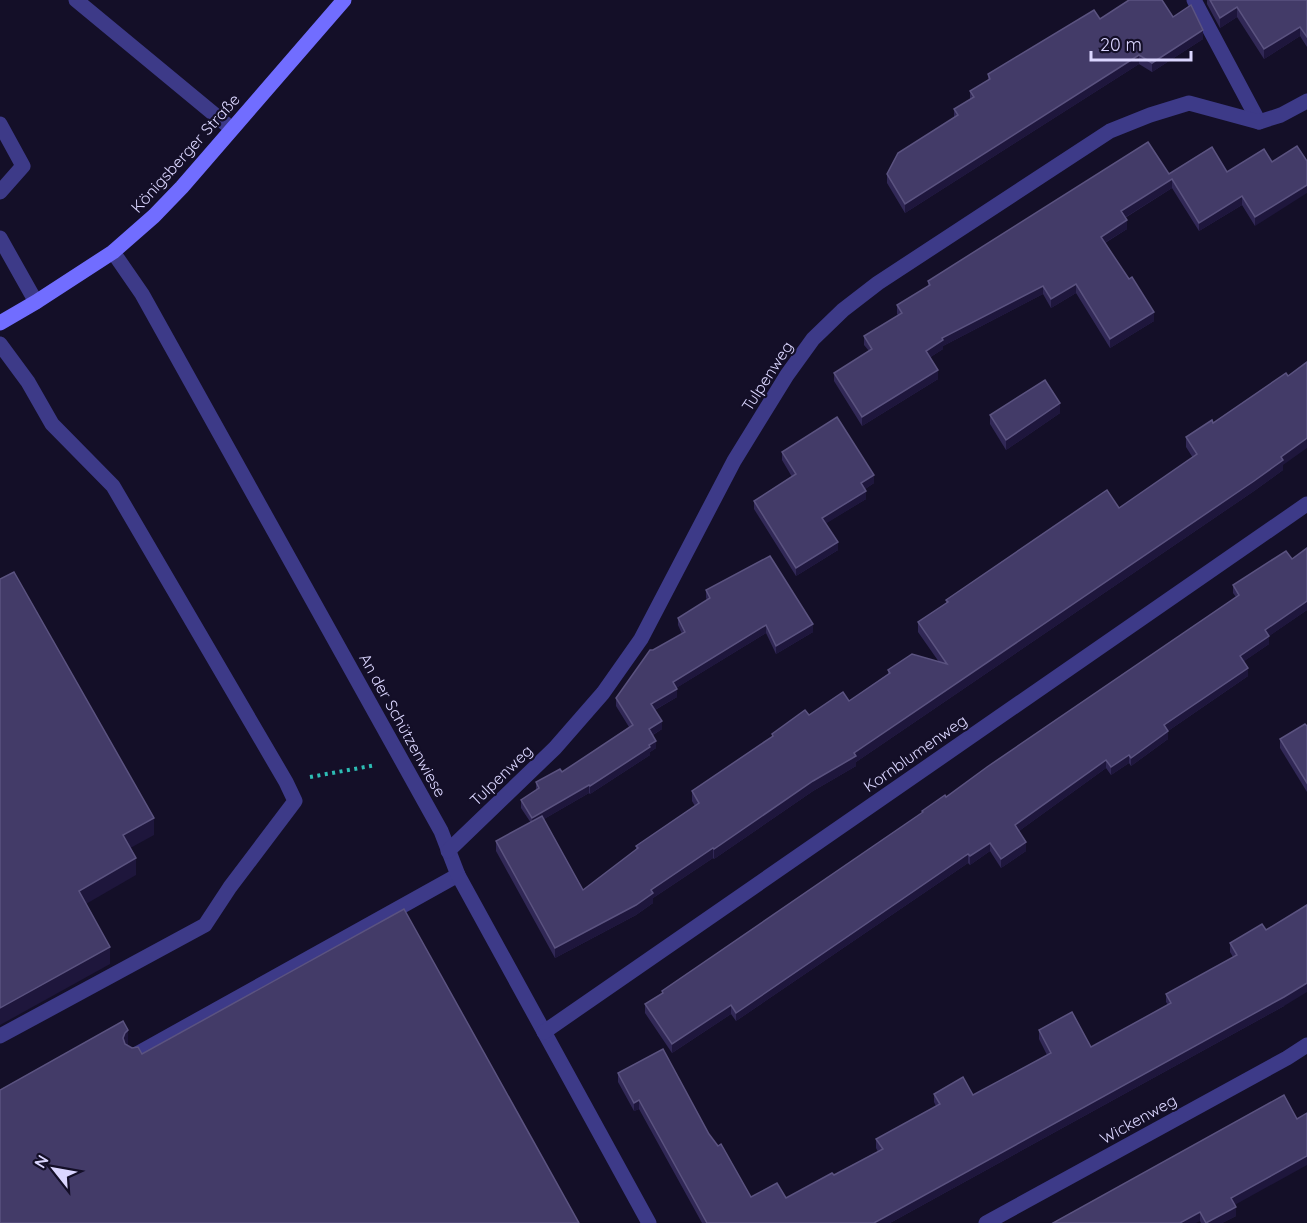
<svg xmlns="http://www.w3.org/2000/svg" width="1307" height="1223" font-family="Quicksand,sans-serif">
	<rect width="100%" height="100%" fill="#140f28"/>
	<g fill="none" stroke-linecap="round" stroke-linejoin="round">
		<polyline stroke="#2dbcb4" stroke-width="4" stroke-dasharray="3 4.5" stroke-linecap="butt" points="310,777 376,765"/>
		<g stroke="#3d3a88" stroke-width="15">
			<polyline points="76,0 232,129"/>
			<polyline points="1194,0 1259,122"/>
			<polyline points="0,124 23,166 0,192"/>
			<polyline points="0,238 36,302"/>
			<polyline points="0,344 28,382 52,424 113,486 286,782 295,801 230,887 205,925 0,1036"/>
			<polyline points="133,1056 458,875"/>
		</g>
		<g stroke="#3d3a88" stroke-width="15">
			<polyline points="113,252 142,294 441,831 458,875 649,1223"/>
			<polyline points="448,851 555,748 603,693 641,639 734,461 787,375 813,339 843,310 878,283 1110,131 1150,115 1189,103 1259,122 1281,115 1307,101"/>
			<polyline points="544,1032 1307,504"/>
			<polyline points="986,1223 1287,1058 1307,1045"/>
		</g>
		<polyline stroke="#716dff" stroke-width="15" points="0,323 36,302 113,252 154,216 182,187 344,0"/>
	</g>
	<g fill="#312856">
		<polygon points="1207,0 1307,0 1307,47 1300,36 1264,59 1237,17 1220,28 1207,4"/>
		<polygon points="1173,17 1203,39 1152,72 1139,64 905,213 887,183 887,174 954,117 954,109 970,100 970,91 988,81 988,74 1100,19"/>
		<polygon points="1264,149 1255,226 1242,205 1199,231 1172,188 1125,218 1127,229 1105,243 1154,321 1110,348 1076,293 1051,308 1043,294 943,346 943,349 929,358 938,379 862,426 834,381 834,373 869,351 864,345 864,336 899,316 897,314 897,305 928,287 928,281 1169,174 1227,172"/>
		<polygon points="1060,413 1006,450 990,424 990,415"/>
		<polygon points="1213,423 1283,465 1283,470 1254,491 856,762 856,766 813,791 714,859 713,858 653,898 653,903 636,915 555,958 496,851 496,841 531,823 521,808 521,800 536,790 536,782 562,772 629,727 616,706 616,698 682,634 678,625 678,618 707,600 706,598 706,590 813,632 776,654 766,633 676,688 677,697 655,710 662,729 653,735 656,748 650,752 650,755 590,794 589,793 544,819 583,890 636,850 636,846 695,806 692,801 692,791 772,737 772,734 809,715 849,701 888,674 888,670 939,662 918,632 918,622 946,603 946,600 1119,508 1193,458 1186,447 1186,437"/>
		<polygon points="782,452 874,483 865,489 866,499 826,523 838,550 796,576 754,509 754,501 792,477 782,460"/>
		<polygon points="1233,585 1307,610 1269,636 1269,644 1244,661 1248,676 1168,731 1168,739 1131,766 1129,763 1111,775 1106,768 1019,831 1026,851 1001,868 990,851 970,865 968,863 736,1021 731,1014 672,1053 645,1013 645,1004 662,993 662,991 922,813 922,811 946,797 1236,597 1233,593"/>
		<polygon points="1307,726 1307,792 1280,748 1280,739"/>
		<polygon points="1230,943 1284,1006 890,1223 702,1223 639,1109 634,1111 618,1082 618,1073 709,1134 751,1197 786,1198 834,1175 878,1152 876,1148 876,1139 936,1106 934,1102 934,1094 973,1095 1047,1055 1039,1039 1039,1030 1091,1047 1168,1005 1166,1002 1166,994 1233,957 1230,952"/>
		<polygon points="1235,1205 1236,1216 1222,1223 1201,1223 1200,1221 1053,1223"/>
	</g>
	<g fill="#1e163c">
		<polygon points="1237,7 1237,17 1220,28 1220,18"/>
		<polygon points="1300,27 1300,36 1264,59 1264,49"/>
		<polygon points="1203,30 1203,39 1152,72 1152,63"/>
		<polygon points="1139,55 1139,64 905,213 905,204"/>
		<polygon points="1172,179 1172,188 1121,220 1121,211"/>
		<polygon points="1307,185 1307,193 1255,226 1255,217"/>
		<polygon points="1242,196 1242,205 1199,231 1199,223"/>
		<polygon points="1127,220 1127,229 1101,245 1101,237"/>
		<polygon points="1076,284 1076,293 1051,308 1051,299"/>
		<polygon points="1043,286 1043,294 943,346 943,349 926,360 926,351 942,338"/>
		<polygon points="1154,312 1154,321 1110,348 1110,339"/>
		<polygon points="938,370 938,379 862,426 862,417"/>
		<polygon points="1060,403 1060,413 1006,450 1006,440"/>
		<polygon points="1307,438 1307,448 1283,465 1283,470 1254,491 856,762 856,766 813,791 714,859 714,849 854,753"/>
		<polygon points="874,475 874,483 861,492 861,483"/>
		<polygon points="866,491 866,499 822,526 822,518"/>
		<polygon points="838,542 838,550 796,576 796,568"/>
		<polygon points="1307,601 1307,610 1265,639 1265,630"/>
		<polygon points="813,624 813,632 776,654 776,646"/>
		<polygon points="766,625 766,633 673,690 673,682"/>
		<polygon points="1269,636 1269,644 1240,664 1240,656"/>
		<polygon points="1248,668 1248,676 1168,731 1168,739 1131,766 1131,758 1164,725"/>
		<polygon points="677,689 677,697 651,712 651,704"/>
		<polygon points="662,721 662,729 649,737 649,729"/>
		<polygon points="656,741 656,748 650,752 650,755 590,794 590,786"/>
		<polygon points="1129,755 1129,763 1111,775 1111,767"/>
		<polygon points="1106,760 1106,768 1015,834 1015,825"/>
		<polygon points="589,785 589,793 532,826 532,818"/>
		<polygon points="154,818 154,835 123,852 123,835"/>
		<polygon points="1026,842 1026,851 1001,868 1001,859"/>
		<polygon points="990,843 990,851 970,865 970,856"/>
		<polygon points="713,848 713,858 653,898 653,903 636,915 555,958 555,948 651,890"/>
		<polygon points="968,854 968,863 736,1021 736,1013"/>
		<polygon points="136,858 136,875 79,908 79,891"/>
		<polygon points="110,947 110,964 0,1025 0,1008"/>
		<polygon points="1307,983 1307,992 1284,1006 890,1223 874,1223"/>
		<polygon points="731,1005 731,1014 672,1053 672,1044"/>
		<polygon points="128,1030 128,1047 125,1051 123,1038 125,1033"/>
		<polygon points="639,1100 639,1109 634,1111 634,1103"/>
		<polygon points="1307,1156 1307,1165 1231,1207 1231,1198"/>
		<polygon points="1236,1207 1236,1216 1222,1223 1206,1223"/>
		<polygon points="1200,1212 1200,1221 1196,1223 1180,1223"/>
	</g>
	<g fill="#433b68" stroke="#5b5380" stroke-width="1.5">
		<polygon points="1129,0 1162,0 1173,17 1191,5 1203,30 1152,63 1139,55 905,204 887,174 898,153 958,115 954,109 974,97 970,91 990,79 988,74 1094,10 1100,19"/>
		<polygon points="1210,0 1307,0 1307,37 1300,27 1264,49 1237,7 1220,18"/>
		<polygon points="1148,142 1169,174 1212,147 1227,172 1264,149 1272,162 1297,146 1307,161 1307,185 1255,217 1242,196 1199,223 1172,179 1121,211 1127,220 1101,237 1129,279 1132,277 1154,312 1110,339 1076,284 1051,299 1043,286 942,338 943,340 926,351 938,370 862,417 834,373 872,349 864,336 902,313 897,305 930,285 928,281"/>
		<polygon points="1307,362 1307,438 1281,457 1283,460 1254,481 854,753 856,756 813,781 714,849 713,848 651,890 653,893 636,905 555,948 496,841 542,816 583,890 638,848 636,846 699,803 692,791 773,736 772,734 805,710 809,715 843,692 849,701 890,673 888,670 912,654 947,664 918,622 948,602 946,600 1107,490 1119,508 1197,454 1186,437 1212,420 1213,423 1286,373 1288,376"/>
		<polygon points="1045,380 1060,403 1006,440 990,415"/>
		<polygon points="837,417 874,475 861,483 866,491 822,518 838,542 796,568 754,501 796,474 782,452"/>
		<polygon points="1307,548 1307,601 1265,630 1269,636 1240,656 1248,668 1164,725 1168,731 1131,758 1129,755 1111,767 1106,760 1015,825 1026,842 1001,859 990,843 970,856 968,854 736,1013 731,1005 672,1044 645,1004 663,993 662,991 923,812 922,811 945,795 946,797 987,767 1239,595 1233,585 1286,551 1292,559"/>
		<polygon points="770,556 813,624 776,646 766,625 673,682 677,689 651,704 662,721 649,729 656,741 649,745 650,747 590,786 589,785 532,818 521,800 539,788 536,782 560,769 562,772 633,725 616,698 650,650 653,650 685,632 678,618 710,598 706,590"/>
		<polygon points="14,572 154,818 123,835 136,858 79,891 110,947 0,1008 0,579"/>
		<polygon points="1305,724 1307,726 1307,783 1280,739"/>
		<polygon points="1307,905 1307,983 1284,997 874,1223 707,1223 639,1100 634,1103 618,1073 663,1049 709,1134 718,1146 721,1144 751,1197 777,1183 786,1198 832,1173 834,1175 883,1149 876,1139 940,1104 934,1094 963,1077 973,1095 1051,1053 1039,1030 1072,1012 1091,1047 1171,1003 1166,994 1237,955 1230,943 1262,924 1266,930"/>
		<polygon points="404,909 579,1223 0,1223 0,1090 123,1021 128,1030 125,1033 123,1038 125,1044 132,1048 138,1047 142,1054"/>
		<polygon points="1284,1095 1297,1119 1307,1113 1307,1156 1231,1198 1236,1207 1206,1223 1200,1212 1180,1223 1053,1223"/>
	</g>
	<g text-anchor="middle" stroke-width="4.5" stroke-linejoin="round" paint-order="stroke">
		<g font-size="16" fill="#dbd6ff" stroke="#140f28">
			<text transform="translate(185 153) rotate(-48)" y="6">Königsberger Straße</text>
			<text transform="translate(767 376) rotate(-57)" y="6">Tulpenweg</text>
			<text transform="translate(403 725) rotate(61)" y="6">An der Schützenwiese</text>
			<text transform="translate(915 753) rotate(-35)" y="6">Kornblumenweg</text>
			<text transform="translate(501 775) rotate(-44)" y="6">Tulpenweg</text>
			<text transform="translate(1138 1119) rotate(-29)" y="6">Wickenweg</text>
		</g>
	</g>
	<g transform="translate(54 1169) rotate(301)" stroke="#140f28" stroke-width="4.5" paint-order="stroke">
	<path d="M0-4.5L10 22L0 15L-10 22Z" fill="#dbd6ff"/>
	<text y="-9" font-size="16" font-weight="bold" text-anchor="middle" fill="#dbd6ff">N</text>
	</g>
	<path d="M1091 51v9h100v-9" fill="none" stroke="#dbd6ff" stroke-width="3"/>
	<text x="1100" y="51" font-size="18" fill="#dbd6ff" stroke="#140f28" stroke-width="4.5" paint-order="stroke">20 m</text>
</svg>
